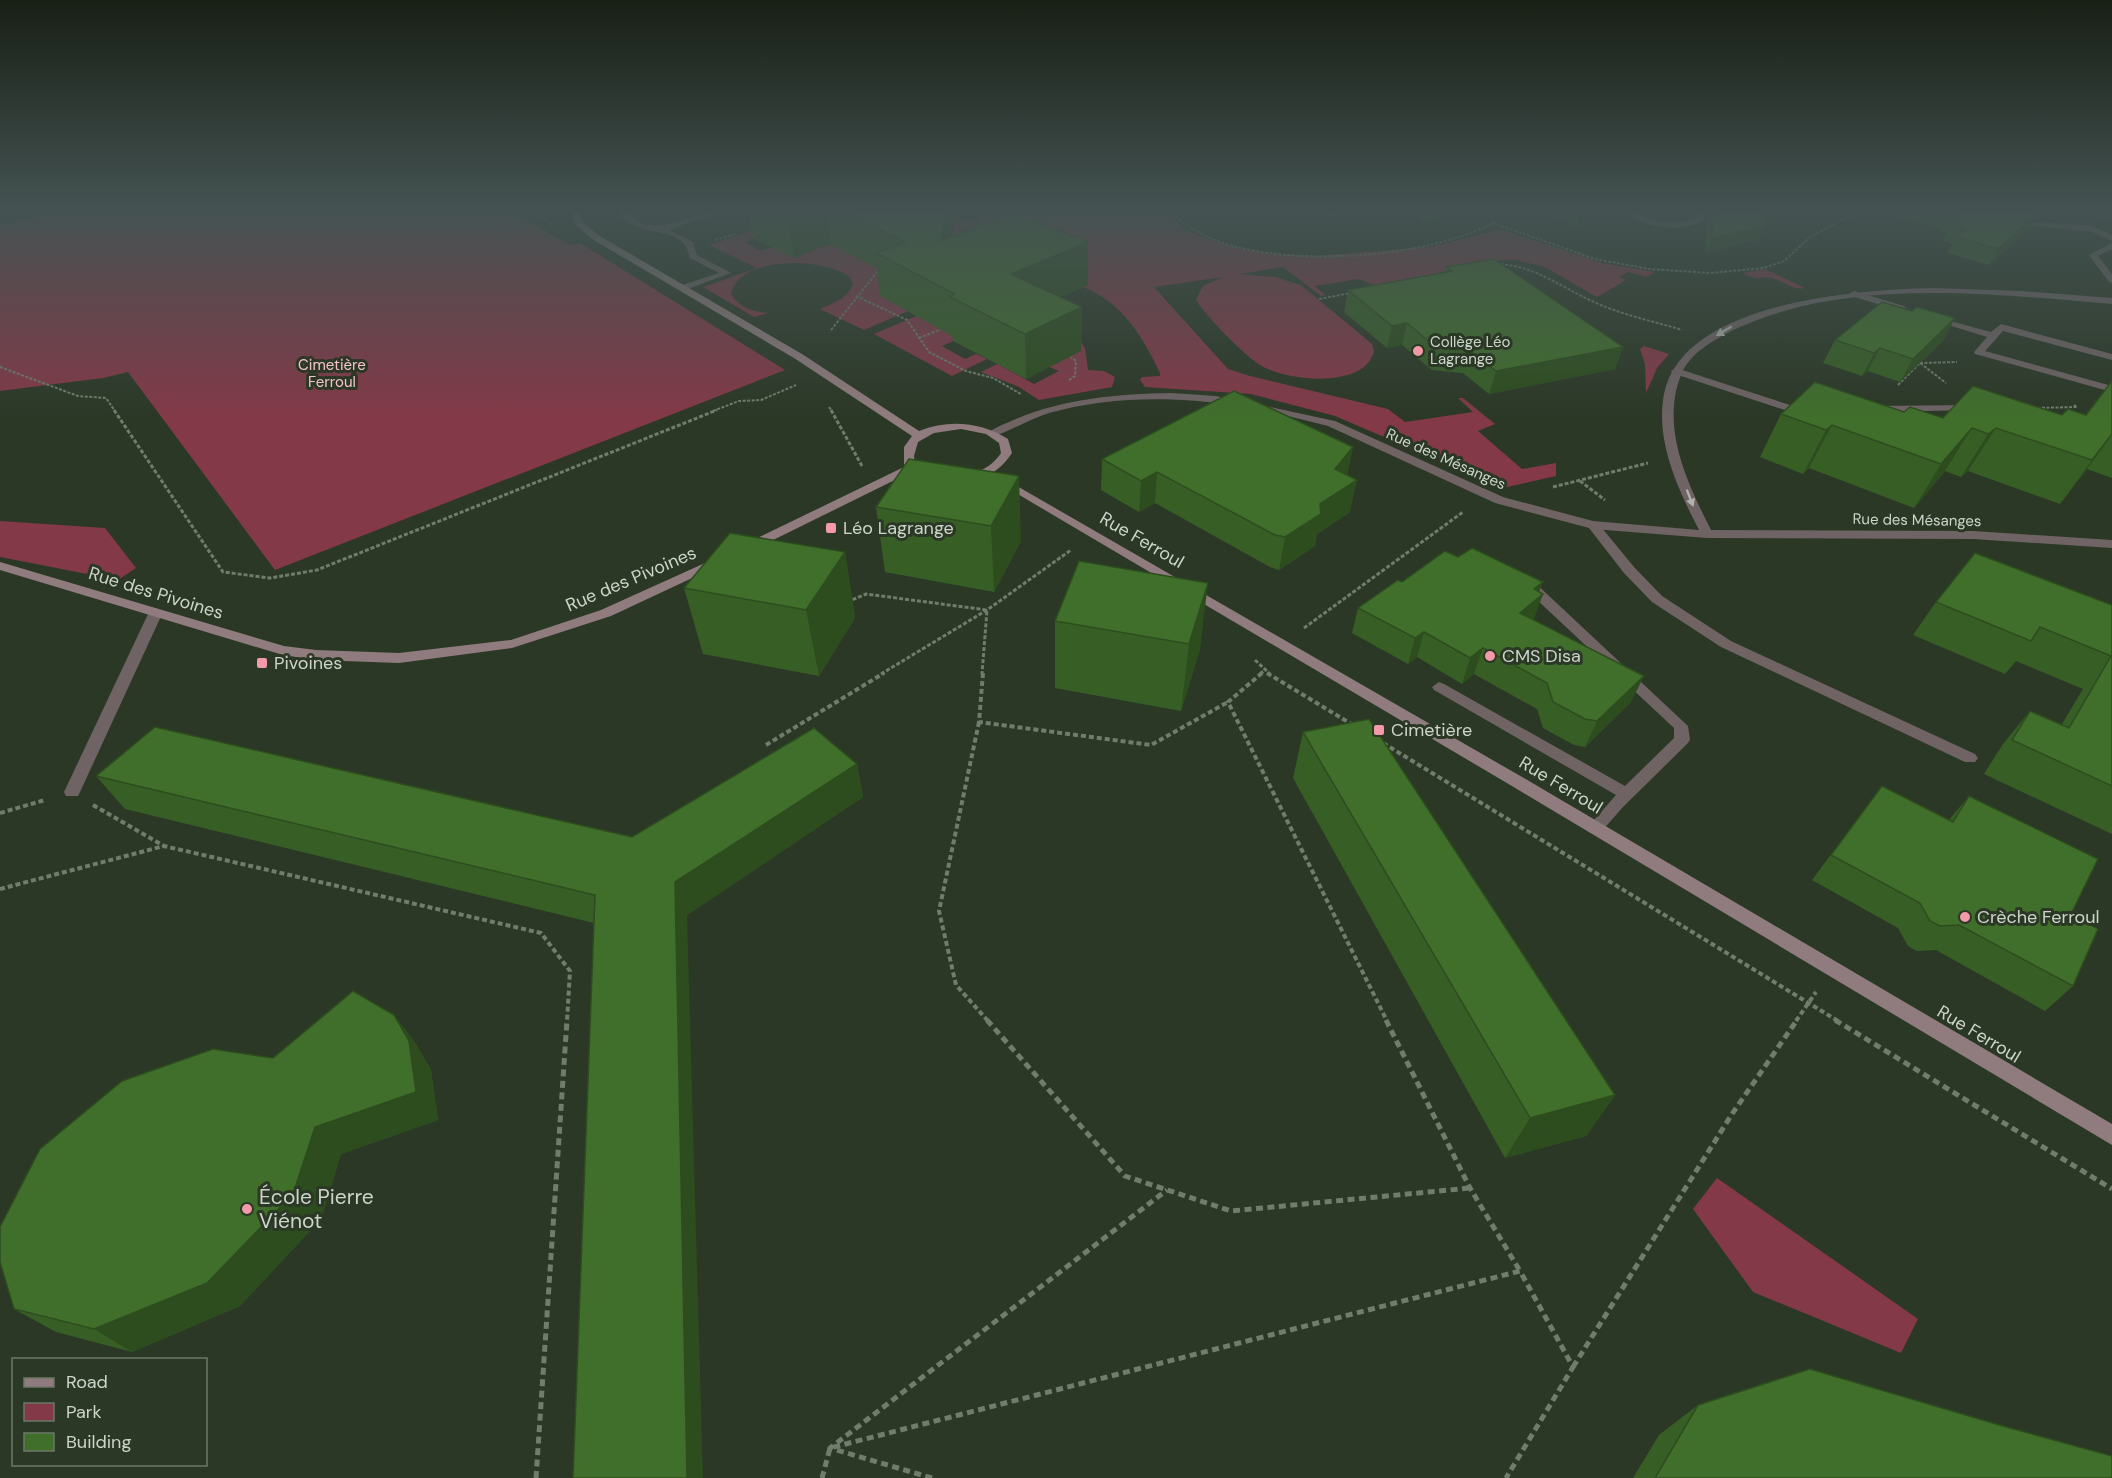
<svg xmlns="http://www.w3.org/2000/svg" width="2112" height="1478" font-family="'DM Sans',sans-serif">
	<rect width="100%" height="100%" fill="#2b3826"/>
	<g fill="#833948">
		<polygon points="61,211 513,211 569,245 580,243 785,370 275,570 128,372 103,378 0,391 0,225"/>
		<path d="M822 211 979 222 983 215H1002L1003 211H1164L1188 231 1226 245 1268 254 1314 256 1431 247 1501 229 1602 263 1655 272 1646 277 1628 272 1619 277 1626 280 1597 297 1545 267 1516 260 1483 261 1435 274 1375 285 1358 279 1315 286 1325 295 1321 296 1283 267 1240 274 1275 277 1301 285 1372 344 1374 351C1365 390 1285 381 1260 365 1244 355 1209 319 1198 303L1196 299 1203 286 1223 277 1154 287 1228 369 1250 376 1388 409 1405 422 1473 412 1458 398H1463L1495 424 1478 431 1522 469 1556 463V476L1503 488 1335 416 1251 394 1145 387 1140 380 1142 377 1160 376V373C1143 337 1122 302 1083 287L1087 284 1015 255 1074 331 1085 348 1088 370 1104 371 1115 377 1112 387 1039 400 1019 387 981 372 997 364 1034 384 1059 371 881 296 908 311 864 330 820 309C834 303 846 299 853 285L850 277C824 257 739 255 731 294 739 307 753 312 768 313L754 317 703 287 757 268 709 245 769 225 778 229 744 242 761 251 772 247 794 258Z"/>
		<path d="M1765 269 1805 288C1791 291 1785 281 1772 278 1758 276 1761 282 1743 273Z"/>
		<polygon points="928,311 971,333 942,346 965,359 976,354 987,359 952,376 874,334"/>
		<polygon points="1644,346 1669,354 1657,368 1646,393 1645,364 1640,349"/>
		<polygon points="0,521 105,528 136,568 118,580 0,557"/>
		<polygon points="1717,1178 1918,1319 1901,1353 1753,1292 1693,1209"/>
	</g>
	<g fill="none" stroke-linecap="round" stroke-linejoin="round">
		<g stroke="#717c6d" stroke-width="2" stroke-dasharray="3 1.5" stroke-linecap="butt">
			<polyline points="530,211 553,224"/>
			<path d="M1167 211C1184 224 1202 236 1223 243 1294 267 1427 258 1493 223L1490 211"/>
			<polyline points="1837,211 1848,216"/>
			<polyline points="1493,223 1595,259 1649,269 1710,273 1764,268 1784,261 1810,237 1859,211"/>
			<polyline points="715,240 736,234"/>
			<path d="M1496 264C1535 265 1560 287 1594 302 1622 315 1653 321 1682 330"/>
			<polyline points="856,296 907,320 929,352 966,371 993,378 1021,394"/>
			<polyline points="1319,299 1351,293"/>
			<polyline points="831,330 881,267"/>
			<polyline points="919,338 944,328"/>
			<polyline points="1920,363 1957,362"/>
			<polyline points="0,367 78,396 106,398 115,411"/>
			<polyline points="1069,380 1075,376 1076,361 1071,357"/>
			<polyline points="1898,385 1920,363 1946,383"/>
			<polyline points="829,407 832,411"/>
			<polyline points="2033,408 2077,407 2074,405"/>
			<polyline points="713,411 739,401 761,400 796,385"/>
		</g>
		<g stroke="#717c6d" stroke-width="3" stroke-dasharray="4 2" stroke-linecap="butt">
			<polyline points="114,410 223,572 270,578 317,570 717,410"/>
			<polyline points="831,410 862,466"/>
			<polyline points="1580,481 1605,500"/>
			<polyline points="1553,487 1648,463"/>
			<polyline points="847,602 866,594 987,610 982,674"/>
			<polyline points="1304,628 1463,512"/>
			<polyline points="1255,660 1270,674"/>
			<polyline points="881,674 987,610 1071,550"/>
			<polyline points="1260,674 1265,670"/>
		</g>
		<g stroke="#717c6d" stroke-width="4" stroke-dasharray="5 3" stroke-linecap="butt">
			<polyline points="983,673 979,722 1151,745 1228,702"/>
			<polyline points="1262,673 1228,702 1387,1021"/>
			<polyline points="1267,673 1353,725"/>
			<polyline points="979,722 939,911 956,985 988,1021"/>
			<polyline points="1383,743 1838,1021"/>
			<polyline points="766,745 884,673"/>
			<polyline points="93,805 164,846"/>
			<polyline points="0,813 45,800"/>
			<polyline points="0,889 164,846 541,933 570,971 567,1021"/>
			<polyline points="1796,1021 1816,992"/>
		</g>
		<g stroke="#717c6d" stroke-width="5" stroke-dasharray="7 4.5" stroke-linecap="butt">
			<polyline points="987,1020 1125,1176 1231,1211 1470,1188"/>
			<polyline points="1386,1020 1470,1188 1520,1271"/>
			<polyline points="1835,1020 2112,1189"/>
			<polyline points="1573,1367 1732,1114 1797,1020"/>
			<polyline points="536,1478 567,1020"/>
			<polyline points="822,1478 830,1448 1520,1271 1573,1367 1506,1478"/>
			<polyline points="932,1478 830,1448 1167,1190"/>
		</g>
		<g fill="#6f6364" fill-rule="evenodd">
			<path d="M618 211H627C652 244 688 211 721 211L669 230 693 242 697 255 731 273 685 290H679V286L719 273 690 258C688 254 688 248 685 245 668 224 639 240 618 211Z"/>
			<polygon points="727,211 768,211 764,213"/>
			<polygon points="2023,221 2092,226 2112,235 2112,241 2090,231 2020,225 2020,221"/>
			<polygon points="1854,291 1904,306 1906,308 1901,311 1851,296 1849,294"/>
			<polygon points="1932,316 1991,332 2001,324 2112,354 2112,360 2003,331 1985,351 2112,386 2112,392 1975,354 1974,352 1987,337 1932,320"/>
			<polygon points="1676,368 1793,406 1808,406 1813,409 1808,412 1788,411 1672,373 1671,371"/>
			<polygon points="1970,405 1974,406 1974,410 1874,412 1869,409 1874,406"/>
			<polygon points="1593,521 1597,522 1634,567 1662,596 1731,641 1975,754 1978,758 1975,762 1965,762 1721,647 1652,602 1624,573 1589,528 1587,525"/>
			<polygon points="1527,579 1532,580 1688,726 1690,740 1687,744 1623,807 1601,832 1589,832 1587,828 1616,795 1434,690 1432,687 1439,682 1444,684 1625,786 1674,738 1674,728 1522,586 1521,583 1522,580"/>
			<polygon points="156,608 163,612 80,792 78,796 66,796 64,792 149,612"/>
		</g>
		<g fill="#6f6364" fill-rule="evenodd">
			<polygon points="1287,211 1355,211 1332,216"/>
			<path d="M1623 211C1635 211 1641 216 1652 220 1667 224 1682 222 1697 218L1692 211H1700L1706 219C1683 234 1644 228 1623 211Z"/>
			<polygon points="2112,243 2112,249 2098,256 2112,274 2112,283 2109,282 2089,255"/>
			<path d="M1933 288 2021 291 2112 298V304C1990 294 1845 276 1731 331 1712 341 1689 354 1681 375 1660 428 1688 484 1711 530L1973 531 2112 540V548L1973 539 1707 538 1593 529 1495 503 1328 426 1256 408 1261 405 1335 421 1503 497 1593 521 1699 530C1678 489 1655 441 1664 394 1683 301 1858 290 1933 288Z"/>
			<path d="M1171 393 1216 396 1243 403 1238 406C1177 396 1109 396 1049 413 1031 419 1015 428 998 435L994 436 988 433C994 428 1002 425 1009 422 1059 399 1116 394 1171 393Z"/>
		</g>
		<g fill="#907c7e" fill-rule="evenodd">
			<path d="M571 211H579L583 222 598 235 802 354 919 431C949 419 981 422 1008 439L1012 453C988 490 947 485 911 472L753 550H745V544L904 467V447L912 436 794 358 592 239 576 225ZM961 429 986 434 999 443 1001 453C981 483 944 476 915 466L914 456 918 442 934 433Z"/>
			<polygon points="1003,478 1529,781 2112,1124 2112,1145 1517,789 999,483 997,481"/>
			<polygon points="716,558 720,559 720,565 611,616 512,648 399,663 316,660 283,655 0,570 0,562 284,646 316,650 399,653 511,640 601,610"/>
		</g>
	</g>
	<g fill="#375f25">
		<polygon points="748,211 956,211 952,237 1088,285 1060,297 1082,307 1081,351 1026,379 953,341 952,336 880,296 877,268 830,244 794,258 753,238"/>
		<polygon points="1416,211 1453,211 1425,224"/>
		<polygon points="1547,211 1581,211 1577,227"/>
		<polygon points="1707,211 1764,211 1759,239 1706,253"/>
		<polygon points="1881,211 2048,211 2039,220 2035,220 2030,228 1989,265 1947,253 1952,244 1943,241 1947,233 1940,231 1941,228"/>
		<polygon points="2065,211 2112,211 2112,219"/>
		<polygon points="1446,267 1623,347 1615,369 1489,394 1463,373 1432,370 1402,345 1387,348 1344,312 1348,290 1445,273"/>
		<polygon points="1912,311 1955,318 1943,341 1900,382 1868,371 1862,376 1823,363 1835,340"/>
		<polygon points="2112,381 2112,478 2087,469 2060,504 1968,471 1961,477 1945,471 1914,508 1809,468 1803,474 1760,457 1781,414 1904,412 1943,418 2086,415"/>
		<polygon points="909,459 1021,541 994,592 885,572 876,507"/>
		<polygon points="1102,459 1348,475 1350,512 1317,534 1315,546 1279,570 1270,567 1155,503 1139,512 1101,490"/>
		<polygon points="845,552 855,618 819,676 703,654 684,588"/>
		<polygon points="1458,557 1539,592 1533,619 1631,702 1585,747 1574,745 1543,728 1537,709 1474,674 1462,684 1417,657 1408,664 1352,633 1358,608 1402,582"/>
		<polygon points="1079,561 1200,649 1181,711 1055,688 1055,621"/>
		<polygon points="1936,602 2112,605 2112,834 1984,774 2003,744 2030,711 2062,724 2083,689 2016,661 2005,674 1913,635"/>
		<polygon points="1303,732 1615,1095 1586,1136 1505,1158 1293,778"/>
		<polygon points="857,764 863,797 687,915 594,923 125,809 96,776 632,837"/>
		<polygon points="1882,786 1949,820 1969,796 2071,914 2073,986 2045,1011 1936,950 1917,951 1908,946 1898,928 1812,880"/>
		<polygon points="394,1015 416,1044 431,1070 438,1120 341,1154 321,1219 240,1306 132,1352 56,1332 14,1309 273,1058"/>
		<polygon points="1698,1405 2003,1426 2112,1478 1633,1478 1659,1435"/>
	</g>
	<g fill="#2d4d1e">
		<polygon points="801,211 826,211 830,244 794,258 787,216"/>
		<polygon points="947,211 956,211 956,215 944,284 941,241"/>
		<polygon points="1428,211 1453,211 1425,224"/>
		<polygon points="2044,211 2048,211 2039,220"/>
		<polygon points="2039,212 2030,228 1989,265 1998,249"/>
		<polygon points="1765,225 1759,239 1706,253 1712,239"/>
		<polygon points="1088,242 1088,285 1012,318 1011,274"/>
		<polygon points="1082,307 1081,351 1026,379 1025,334"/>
		<polygon points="1955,318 1943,341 1900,382 1913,359"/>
		<polygon points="1407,323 1402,345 1387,348 1392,326"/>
		<polygon points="1623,347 1615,369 1489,394 1496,371"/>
		<polygon points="1880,348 1868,371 1862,376 1874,353"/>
		<polygon points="1832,425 1809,468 1803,474 1826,430"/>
		<polygon points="1972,428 1945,471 1914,508 1941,464"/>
		<polygon points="1996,428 1968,471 1961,477 1988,434"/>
		<polygon points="2112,435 2087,469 2060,504 2092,460"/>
		<polygon points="1353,447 1347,478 1357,480 1350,512 1317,534 1315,546 1279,570 1285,537 1320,504 1335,469"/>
		<polygon points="1157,472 1155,503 1139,512 1141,481"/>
		<polygon points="1019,476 1021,541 994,592 991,526"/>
		<polygon points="845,552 855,618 819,676 806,610"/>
		<polygon points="1543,582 1536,599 1543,594 1534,619 1511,638 1520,613 1534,589"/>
		<polygon points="1208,583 1200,649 1181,711 1189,644"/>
		<polygon points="1424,632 1417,657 1408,664 1415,638"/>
		<polygon points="1483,648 1474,674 1462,684 1470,658"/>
		<polygon points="1644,676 1631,702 1585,747 1597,721"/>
		<polygon points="857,764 863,797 687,915 703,1478 686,1478 675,882"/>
		<polygon points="394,1015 416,1044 431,1070 438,1120 341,1154 321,1219 240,1306 132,1352 94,1329 315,1127"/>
		<polygon points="1615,1095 1586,1136 1505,1158 1530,1118"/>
	</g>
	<g fill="#406e2b" stroke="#2d4d1e" stroke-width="1.5">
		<polygon points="776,211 801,211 787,216"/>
		<polygon points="842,211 947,211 941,241 1014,213 1088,242 1011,274 1082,307 1025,334 950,297 955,294 876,253 905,242"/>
		<polygon points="1712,211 1764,211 1765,225 1712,239"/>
		<polygon points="1947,211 2033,211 2039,212 1998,249 1956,237 1966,229 1952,225 1960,218 1948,215 1952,213"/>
		<polygon points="1494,259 1623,347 1496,371 1469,350 1437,348 1407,323 1392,326 1348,290 1452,271 1446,267"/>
		<polygon points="1882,302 1912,311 1917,307 1955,318 1913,359 1880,348 1874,353 1835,340"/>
		<polygon points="2112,381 2112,434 2092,460 1996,428 1988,434 1972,428 1941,464 1832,425 1826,430 1781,414 1815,382 1904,412 1910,407 1943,418 1973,386 2062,415 2068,409 2086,415"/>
		<polygon points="1234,391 1353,447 1335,469 1357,480 1320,504 1321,514 1285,537 1275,535 1157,472 1141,481 1102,459"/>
		<polygon points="909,459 1019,476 991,526 876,507"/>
		<polygon points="730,533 845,552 806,610 684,588"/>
		<polygon points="1472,548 1543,582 1534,589 1543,594 1520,613 1644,676 1597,721 1585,719 1553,702 1547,683 1483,648 1470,658 1424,632 1415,638 1358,608 1398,580 1402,582 1445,551 1458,557"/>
		<polygon points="1975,553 2112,605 2112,786 2012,740 2030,711 2069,728 2111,656 2040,627 2031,641 1936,602"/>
		<polygon points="1079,561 1208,583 1189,644 1055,621"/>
		<polygon points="1369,719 1615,1095 1530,1118 1303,732"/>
		<polygon points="155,727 632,837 814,728 857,764 675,882 687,1478 573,1478 595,895 96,776"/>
		<polygon points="1882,786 1953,822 1969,796 2098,859 2071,914 2098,929 2073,986 1959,925 1940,926 1930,921 1920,903 1831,855"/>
		<polygon points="353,991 394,1015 409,1041 416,1092 315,1127 293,1194 207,1283 94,1329 14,1309 0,1262 0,1227 40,1149 122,1081 213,1049 273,1058"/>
		<polygon points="1810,1369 2003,1426 2112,1456 2112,1478 1655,1478 1698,1405"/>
	</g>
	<defs><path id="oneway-solid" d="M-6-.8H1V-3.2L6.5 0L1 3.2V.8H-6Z" transform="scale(1.5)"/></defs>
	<g fill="#b1b3ab">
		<use href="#oneway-solid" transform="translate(1724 331) rotate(149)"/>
		<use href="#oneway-solid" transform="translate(1690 498) rotate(69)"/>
	</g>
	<linearGradient id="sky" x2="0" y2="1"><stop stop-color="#181f15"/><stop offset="0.5" stop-color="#445352"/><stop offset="1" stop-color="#445352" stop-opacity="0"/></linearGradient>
	<rect width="2112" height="418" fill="url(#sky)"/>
	<g fill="#f39aa8" stroke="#2b3826" stroke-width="2">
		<circle cx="1418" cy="351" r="6"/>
		<rect x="825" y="522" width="12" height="12" rx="3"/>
		<circle cx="1490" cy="656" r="6"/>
		<rect x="256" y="657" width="12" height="12" rx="3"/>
		<rect x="1373" y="724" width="12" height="12" rx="3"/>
		<circle cx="1965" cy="917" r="6"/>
		<circle cx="247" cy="1209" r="6"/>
	</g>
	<g text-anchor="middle" stroke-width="6" stroke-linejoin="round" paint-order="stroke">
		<g font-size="15" fill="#cdd5ca" stroke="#2b3826" text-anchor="start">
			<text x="1430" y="347">Collège Léo<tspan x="1430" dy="17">Lagrange</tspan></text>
		</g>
		<g font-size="15" fill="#f4c3c9" stroke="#2b3826">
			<text x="332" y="370">Cimetière<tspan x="332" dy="17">Ferroul</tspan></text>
		</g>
		<g font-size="15" fill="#cdd5ca" stroke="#2b3826">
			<text transform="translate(1446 459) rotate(24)" y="5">Rue des Mésanges</text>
			<text transform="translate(1917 520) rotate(1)" y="5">Rue des Mésanges</text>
		</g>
		<g font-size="18" fill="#cdd5ca" stroke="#2b3826" text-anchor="start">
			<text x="843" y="534">Léo Lagrange</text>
			<text x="1502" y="662">CMS Disa</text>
			<text x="274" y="669">Pivoines</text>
			<text x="1391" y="736">Cimetière</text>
			<text x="1977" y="923">Crèche Ferroul</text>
		</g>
		<g font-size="18" fill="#cdd5ca" stroke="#2b3826">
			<text transform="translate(1142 540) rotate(30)" y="6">Rue Ferroul</text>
			<text transform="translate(631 579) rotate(-23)" y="6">Rue des Pivoines</text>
			<text transform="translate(156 593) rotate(17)" y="6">Rue des Pivoines</text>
			<text transform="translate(1561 785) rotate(31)" y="6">Rue Ferroul</text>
			<text transform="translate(1979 1034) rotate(31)" y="6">Rue Ferroul</text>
		</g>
		<g font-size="21" fill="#cdd5ca" stroke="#2b3826" text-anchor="start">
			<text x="259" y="1204">École Pierre<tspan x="259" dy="24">Viénot</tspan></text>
		</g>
	</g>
	<rect x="12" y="1358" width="195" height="108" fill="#2b3826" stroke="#6c7768" stroke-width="1.5"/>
	<rect x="24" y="1378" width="30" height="9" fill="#907c7e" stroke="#6c7768" stroke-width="1.5"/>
	<text x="66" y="1388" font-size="18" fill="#cdd5ca">Road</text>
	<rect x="24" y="1403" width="30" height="18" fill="#833948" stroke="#6c7768" stroke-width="1.5"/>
	<text x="66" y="1418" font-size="18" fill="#cdd5ca">Park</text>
	<rect x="24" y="1433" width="30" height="18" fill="#406e2b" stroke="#6c7768" stroke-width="1.5"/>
	<text x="66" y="1448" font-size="18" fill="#cdd5ca">Building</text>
</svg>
